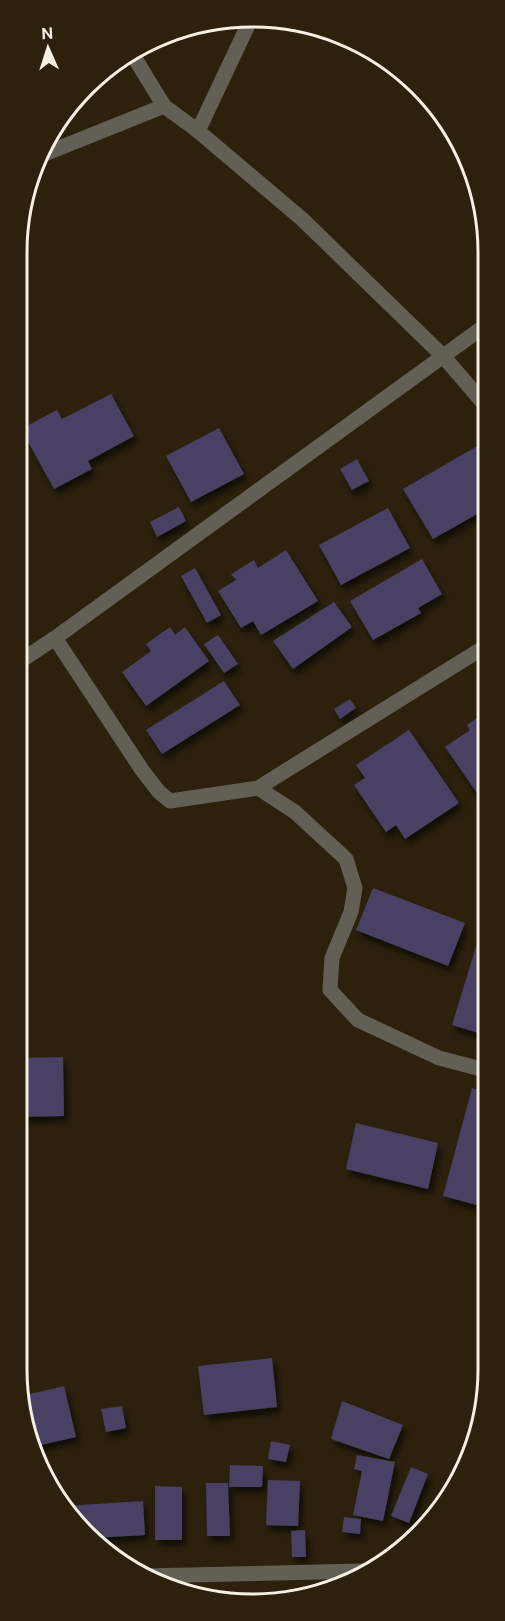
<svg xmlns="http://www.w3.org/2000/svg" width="505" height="1621" font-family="'DM Sans',sans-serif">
	<defs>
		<filter id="shadow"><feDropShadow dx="3.5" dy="6" stdDeviation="3" flood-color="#0009"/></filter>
	</defs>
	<rect width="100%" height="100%" fill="#2b210d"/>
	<g fill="#4a4063" filter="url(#shadow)">
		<polygon points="111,394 134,436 88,461 92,469 54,489 21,429 57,410 62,419"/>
		<polygon points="219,428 244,474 191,502 166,456"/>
		<polygon points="486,441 486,509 433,539 403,489"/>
		<polygon points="357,459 369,481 352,490 340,469"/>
		<polygon points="179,507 186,521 157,537 150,522"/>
		<polygon points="388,508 410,548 341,585 319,545"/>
		<polygon points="286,550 318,601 261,635 253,621 241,628 218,591 236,580 231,574 254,560 258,568"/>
		<polygon points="422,559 442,594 418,608 421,613 373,640 350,601"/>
		<polygon points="195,568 221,615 207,623 181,576"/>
		<polygon points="334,602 352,627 293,669 273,641"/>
		<polygon points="170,627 175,635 185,627 209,661 146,706 122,672 151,651 146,644"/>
		<polygon points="218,635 238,664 224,673 204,644"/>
		<polygon points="224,681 240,705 162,754 146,730"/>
		<polygon points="350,699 356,708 340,719 334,709"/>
		<polygon points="485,712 485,792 479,796 445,747 470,730 467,725"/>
		<polygon points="409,730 459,803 405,839 396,825 386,832 354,785 365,778 356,765"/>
		<polygon points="482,822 485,822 485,855 483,855"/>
		<polygon points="373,888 465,923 448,966 356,930"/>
		<polygon points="479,937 485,938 485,1035 452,1025"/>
		<polygon points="63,1057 64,1116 17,1117 18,1058"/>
		<polygon points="472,1088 485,1092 484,1207 443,1196"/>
		<polygon points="356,1123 438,1143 428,1189 346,1169"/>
		<polygon points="272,1358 277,1407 204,1415 198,1366"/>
		<polygon points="64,1386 76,1437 32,1447 22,1396"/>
		<polygon points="342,1401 403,1425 389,1459 331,1439"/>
		<polygon points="122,1406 126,1428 106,1432 101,1409"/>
		<polygon points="271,1441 290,1445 286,1462 268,1459"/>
		<polygon points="357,1455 395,1462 383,1521 353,1515 362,1471 354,1469"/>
		<polygon points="230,1465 263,1466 262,1487 229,1487"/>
		<polygon points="411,1467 428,1474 409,1523 391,1516"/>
		<polygon points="268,1480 300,1481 298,1526 266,1525"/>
		<polygon points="206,1483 228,1483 230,1536 207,1536"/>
		<polygon points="155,1486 182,1487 182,1540 155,1540"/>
		<polygon points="143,1501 145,1535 94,1538 75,1524 64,1506"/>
		<polygon points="344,1517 361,1519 360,1534 342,1532"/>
		<polygon points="305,1530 306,1557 292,1557 291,1531"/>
		<polygon points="231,1597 244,1601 230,1602"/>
	</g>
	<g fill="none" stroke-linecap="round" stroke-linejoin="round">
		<g stroke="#645f55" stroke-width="15">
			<polyline points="131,52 164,106 198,131 302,219 443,356 486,406"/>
			<polyline points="198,131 250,21"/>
			<polyline points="42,155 164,106"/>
			<polyline points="55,638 142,770 159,792 170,801 258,788 295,812 346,859 355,888 351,912 332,958 330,990 358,1020 439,1058 485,1070"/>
			<polyline points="19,662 55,638 486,325"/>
			<polyline points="258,788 486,646"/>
			<polyline points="142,1576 362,1571 362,1573"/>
		</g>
	</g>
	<path d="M0 0H505V1621H0ZM252 27H253A225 225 0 0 1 478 252V1369A225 225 0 0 1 253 1594H252A225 225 0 0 1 27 1369V252A225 225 0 0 1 252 27Z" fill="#2b210d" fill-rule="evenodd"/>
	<path fill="none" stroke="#f6f0e4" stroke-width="3" d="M252 27H253A225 225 0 0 1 478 252V1369A225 225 0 0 1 253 1594H252A225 225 0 0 1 27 1369V252A225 225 0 0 1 252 27Z"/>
	<g transform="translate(48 48) rotate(357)" stroke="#2b210d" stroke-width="4.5" paint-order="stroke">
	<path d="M0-4.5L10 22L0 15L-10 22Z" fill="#f6f0e4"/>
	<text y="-9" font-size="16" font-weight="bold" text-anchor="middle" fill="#f6f0e4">N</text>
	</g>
</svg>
